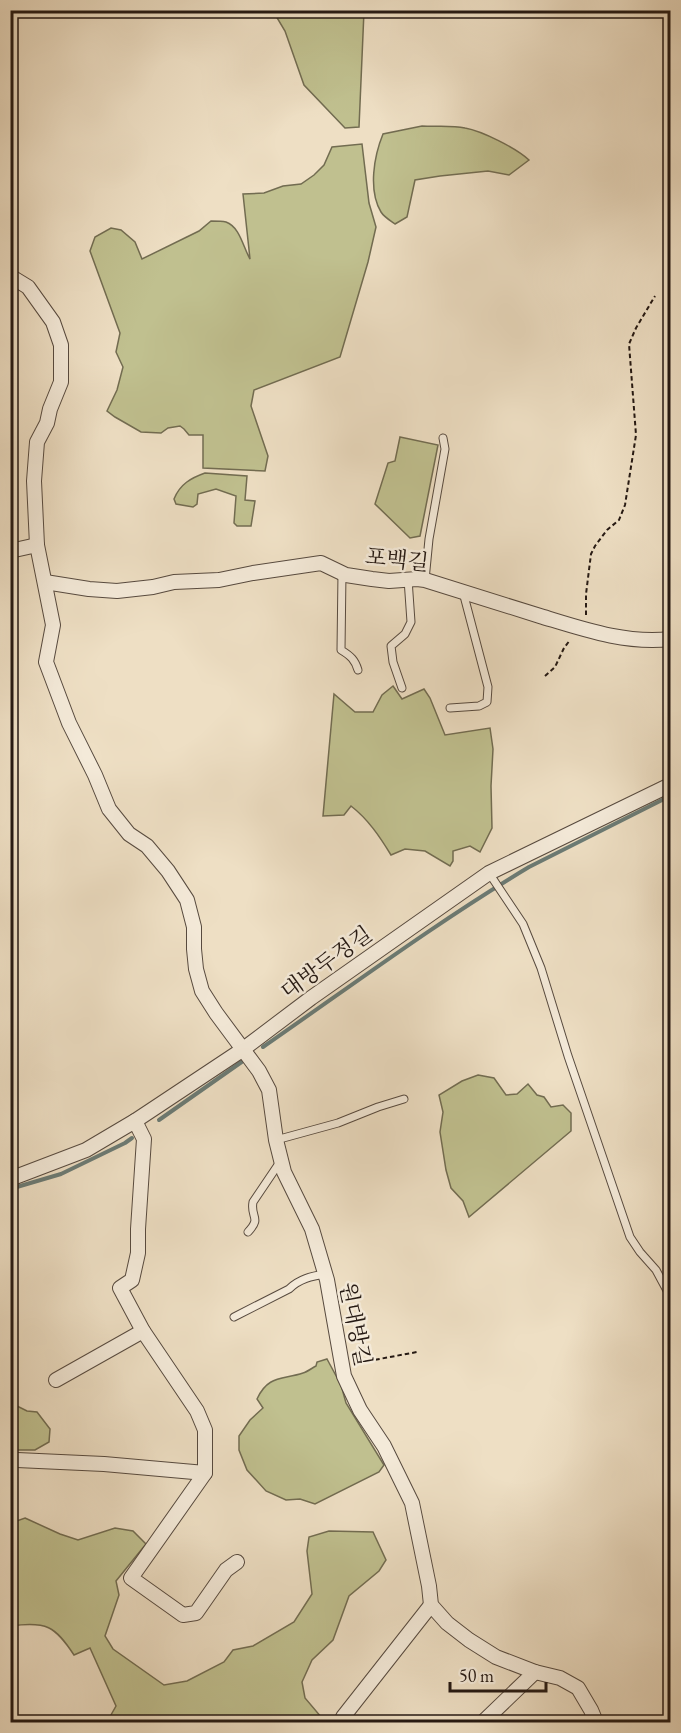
<svg xmlns="http://www.w3.org/2000/svg" width="681" height="1733" font-family="'EB Garamond','Noto Serif KR',serif">
	<rect width="100%" height="100%" fill="#eedfc4"/>
	<filter id="stains"><feTurbulence type="fractalNoise" baseFrequency=".00333" numOctaves="4"/><feColorMatrix values="0 0 0 0 .2 0 0 0 0 .09 0 0 0 0 .02 0 0 0 .5 -.17"/></filter>
	<radialGradient id="worn" r=".72"><stop offset=".6" stop-color="#630" stop-opacity="0"/><stop offset="1" stop-color="#630" stop-opacity=".3"/></radialGradient>
	<g fill="#c0c08f" stroke="#726c51" stroke-width="1.5">
		<polygon points="273,11 364,11 359,127 345,128 304,85 285,31"/>
		<path d="M422 126C436 127 451 125 465 128 482 131 516 148 529 160L509 175 488 171 440 176 415 180 407 217 395 224C391 221 384 217 381 212 368 190 374 156 383 134Z"/>
		<path d="M362 144 369 203 376 227 368 262 340 357 254 390 251 406 268 456 265 471 203 468V435H189L184 429 180 426 168 428 161 433 141 432 115 417 107 411 117 390 123 367 116 352 120 333 90 251 95 237 111 228 121 230 135 242 142 259 199 231 211 221C215 221 222 221 226 222 240 227 243 247 250 259L243 194 264 193 283 186 301 184 314 175 324 165 332 147Z"/>
		<polygon points="400,437 438,445 420,536 410,538 375,504 388,463 395,461"/>
		<path d="M205 473 247 476 245 500 255 501 251 526H237L234 523 236 496 216 489 198 494 197 504 193 507 176 504 174 499C180 484 191 478 205 473Z"/>
		<path d="M393 686 402 699 424 689 430 698 445 735 490 728 493 749 491 786 492 828 480 852 470 846 453 851V861L450 866 425 851 405 849 391 855C380 837 368 819 351 806L344 815 323 816 334 694 355 712H373L382 695Z"/>
		<polygon points="478,1075 494,1078 506,1095 517,1094 528,1084 537,1095 544,1097 551,1107 563,1105 571,1113 571,1131 469,1217 463,1201 451,1188 446,1170 440,1132 443,1112 439,1095 462,1081"/>
		<path d="M327 1359 341 1385 346 1403 384 1465 379 1472 315 1504 300 1499 286 1500 266 1491 247 1470 239 1450V1436L250 1420 263 1408 257 1399C268 1375 282 1380 303 1373 307 1372 312 1368 316 1366L317 1362Z"/>
		<polygon points="11,1403 27,1411 37,1412 50,1429 49,1442 35,1450 11,1450"/>
		<path d="M25 1518 60 1534 78 1540 115 1528 133 1531 146 1544 116 1581 119 1595 105 1636 113 1649 164 1685 187 1681 224 1662 233 1650 253 1646 294 1622 312 1594 307 1551 309 1537 329 1531 373 1532 386 1560 379 1571 349 1596 333 1640 312 1660 302 1682 305 1698 322 1718 323 1722H107L116 1706 90 1648 74 1655C55 1626 46 1621 11 1626V1523Z"/>
	</g>
	<g fill="none" stroke-linecap="round" stroke-linejoin="round">
		<g stroke="#6b7b75" stroke-width="4">
			<path d="M263 1047C351 986 437 922 529 867L670 796"/>
			<polyline points="159,1120 243,1061"/>
			<polyline points="10,1189 61,1174 125,1143 132,1138"/>
		</g>
		<g stroke="#574a3f" stroke-width="9">
			<g id="lane">
				<path d="M342 573 341 650C351 656 355 660 358 670"/>
				<polyline points="425,580 429,539 445,449 443,438"/>
				<polyline points="402,688 393,662 391,646 405,634 411,622 408,579"/>
				<polyline points="450,708 479,706 487,702 488,687 463,592"/>
				<polyline points="489,873 523,924 541,968 568,1056 630,1237 640,1252 656,1270 670,1296"/>
				<polyline points="276,1140 338,1123 378,1107 404,1099"/>
				<path d="M248 1232C262 1217 250 1218 253 1202L280 1162"/>
				<path d="M234 1317 289 1289C299 1279 312 1276 325 1274"/>
			</g>
		</g>
		<g stroke="#574a3f" stroke-width="16">
			<g id="street">
				<polyline points="10,276 28,287 53,322 61,345 61,382 50,409 47,423 37,442 34,481 37,545 53,625 46,662 69,723 95,775 109,809 129,834 147,846 168,871 187,900 194,927 194,949 196,969 202,991 216,1013 259,1071 269,1090 276,1140 284,1172 312,1229 327,1280 344,1376 360,1410 384,1446 412,1503 429,1586 431,1605 447,1623 469,1640 496,1657 535,1672 560,1678 578,1688 591,1710 596,1722"/>
				<polyline points="10,551 37,545"/>
				<path d="M45 582 89 589 117 591 153 587 174 582 219 580 253 573 321 563 346 575 372 579 389 581 417 579 425 580C463 592 501 604 540 616 583 629 625 644 670 639"/>
				<polyline points="135,1121 144,1139 138,1229 138,1253 132,1280 120,1288 143,1331 197,1411 205,1430 205,1473 131,1578 183,1615 196,1613 226,1570 237,1562"/>
				<polyline points="10,1179 86,1150 135,1121 242,1050 311,998 489,873 670,785"/>
				<polyline points="56,1380 143,1331"/>
				<polyline points="17,1460 104,1464 205,1473"/>
				<polyline points="343,1717 431,1605"/>
				<polyline points="483,1722 535,1672"/>
			</g>
		</g>
		<g stroke="#251913" stroke-width="2" stroke-dasharray="4.5 3" stroke-linecap="butt">
			<polyline points="586,615 586,594 591,554 595,546 607,530 619,520 625,505 636,435 629,344 636,328 655,296"/>
			<polyline points="545,676 555,667 564,648 570,640"/>
			<polyline points="353,1361 363,1362 417,1352"/>
		</g>
		<use href="#lane" stroke="#f4ead9" stroke-width="7"/>
		<use href="#street" stroke="#f4ead9" stroke-width="14"/>
	</g>
	<g text-anchor="middle" stroke-width="5" stroke-linejoin="round" paint-order="stroke">
		<g font-size="22" fill="#251913" stroke="#f4ead9">
			<text transform="translate(397 559) rotate(6)" y="8">포백길</text>
			<text transform="translate(326 962) rotate(-36)" y="8">대방두정길</text>
			<text transform="translate(356 1324) rotate(79)" y="8">원대방길</text>
		</g>
	</g>
	<rect width="681" height="1733" fill="none" stroke="#eedfc4" stroke-width="36"/>
	<rect x="12" y="12" width="657" height="1709" fill="none" stroke="#251913" stroke-width="3"/>
	<rect x="18" y="18" width="645" height="1697" fill="none" stroke="#251913" stroke-width="1.5"/>
	<path d="M450 1682v9h96v-9" fill="none" stroke="#251913" stroke-width="3"/>
	<text x="459" y="1682" font-size="18" fill="#251913" stroke="#f4ead9" stroke-width="4.5" paint-order="stroke">50 m</text>
	<rect width="100%" height="100%" filter="url(#stains)"/>
	<rect width="100%" height="100%" fill="url(#worn)"/>
</svg>
